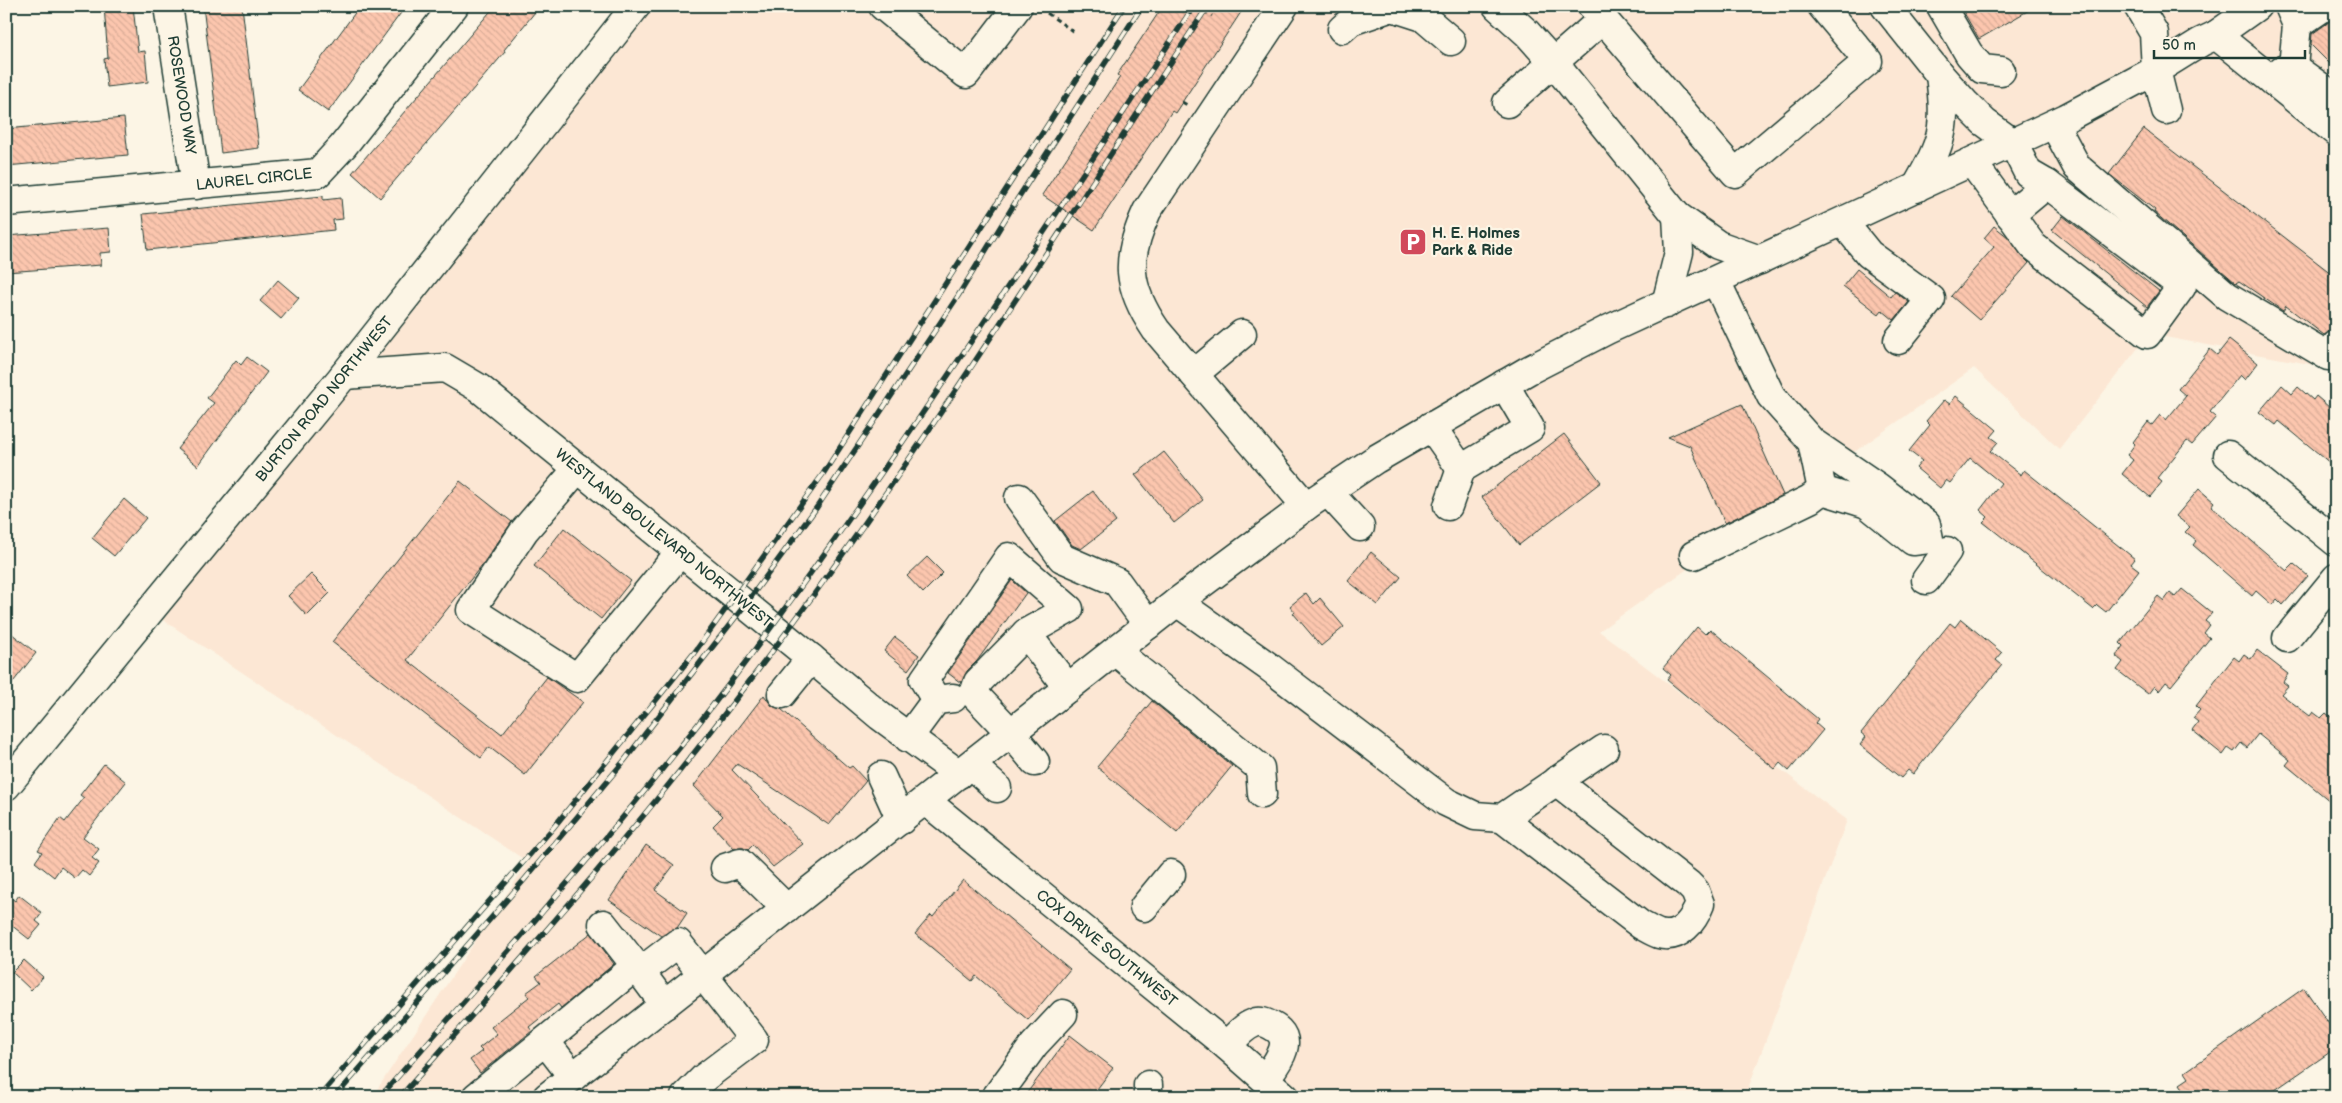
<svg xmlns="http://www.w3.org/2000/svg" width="2342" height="1103" font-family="'Balsamiq Sans',sans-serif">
	<defs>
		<pattern id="building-back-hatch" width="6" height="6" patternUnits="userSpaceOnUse" patternTransform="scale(1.25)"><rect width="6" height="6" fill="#fcc6ae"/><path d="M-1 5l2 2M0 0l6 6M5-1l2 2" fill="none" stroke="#d8ab96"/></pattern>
	</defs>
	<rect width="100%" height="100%" fill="#fcf5e5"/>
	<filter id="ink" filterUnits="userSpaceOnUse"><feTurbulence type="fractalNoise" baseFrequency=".02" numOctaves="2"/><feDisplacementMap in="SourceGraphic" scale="10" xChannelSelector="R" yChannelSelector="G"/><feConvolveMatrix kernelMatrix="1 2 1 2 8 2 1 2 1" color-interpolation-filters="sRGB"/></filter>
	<g filter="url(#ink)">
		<polygon fill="#fce7d4" points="630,6 2336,6 2336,369 2149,334 2059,449 1974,368 1599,631 1847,820 1745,1097 372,1097 528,862 157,616"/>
		<g fill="url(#building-back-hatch)" stroke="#1f3d34">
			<polygon points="104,6 133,6 138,52 145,51 148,82 107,87 104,59 108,58"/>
			<polygon points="203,6 242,6 259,148 221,153"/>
			<polygon points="360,6 406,6 328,112 298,90"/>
			<polygon points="495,6 540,6 504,50 505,52 380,198 352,173"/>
			<polygon points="1163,6 1245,6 1175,113 1172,111 1094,230 1042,195 1120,77 1117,75"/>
			<polygon points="1960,6 2036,6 1979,39"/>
			<polygon points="2336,17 2336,70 2311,45 2312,34"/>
			<polygon points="124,118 128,155 6,166 6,129"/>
			<polygon points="2144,129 2336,277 2335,330 2324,335 2286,306 2283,311 2239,281 2236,283 2154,212 2155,210 2109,174"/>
			<polygon points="323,196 323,200 341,198 343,219 333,220 334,230 147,250 143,214"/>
			<polygon points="2063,216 2159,291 2147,307 2052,230"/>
			<polygon points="1994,226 2008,237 2021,255 2029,263 1979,320 1951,296 1994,247 1984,238"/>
			<polygon points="109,228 111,252 100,253 101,265 6,272 6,236"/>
			<polygon points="1857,269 1891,297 1895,292 1909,302 1894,320 1882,310 1879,314 1843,286"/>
			<polygon points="278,280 299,298 281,319 260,301"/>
			<polygon points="2229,340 2258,363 2245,380 2240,375 2210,412 2216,417 2192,445 2187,441 2157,478 2162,482 2150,497 2122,474 2133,460 2127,455 2135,444 2133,442 2148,422 2152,425 2160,415 2166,420 2186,396 2178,389 2210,349 2217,355"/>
			<polygon points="247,357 267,372 198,466 177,449 214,403 207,398 236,360 241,365"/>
			<polygon points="2282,385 2292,394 2298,387 2313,400 2316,396 2336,413 2336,468 2279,421 2276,425 2259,412"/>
			<polygon points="1956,396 1997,430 1991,437 1998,442 1990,451 2021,475 2024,470 2135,559 2131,564 2139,570 2106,612 2097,605 2093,609 1983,522 1988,517 1980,510 2001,483 1970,458 1950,483 1946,480 1940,488 1916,468 1922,461 1909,451 1930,425 1926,421 1944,400 1950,404"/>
			<polygon points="1742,404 1783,495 1725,523 1690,446 1668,437"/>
			<polygon points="1564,434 1601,482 1519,545 1482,497"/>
			<polygon points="1164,452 1203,500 1174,523 1135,475"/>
			<polygon points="460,481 512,522 482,565 407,660 502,734 547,677 583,702 525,775 489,747 481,758 332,642"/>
			<polygon points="2199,489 2214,502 2211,506 2287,571 2294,564 2308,576 2283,605 2277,599 2272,605 2256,591 2252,596 2193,545 2196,541 2185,532 2190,527 2176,516"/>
			<polygon points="1093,491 1116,522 1081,549 1072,545 1055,521"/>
			<polygon points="124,499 146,518 114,556 92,538"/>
			<polygon points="564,528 631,581 601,619 534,566"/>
			<polygon points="1371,552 1401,577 1378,605 1348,581"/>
			<polygon points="927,557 943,573 923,593 907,576"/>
			<polygon points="311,574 330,593 307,616 288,596"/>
			<polygon points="1012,580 1026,593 977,661 967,671 961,683 948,673"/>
			<polygon points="2182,589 2212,613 2205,621 2210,625 2204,633 2210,638 2171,686 2166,682 2159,691 2154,686 2148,694 2117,670 2123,662 2116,656 2123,646 2120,643 2158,596 2164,601 2170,593 2175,597"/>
			<polygon points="1306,593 1314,604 1320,598 1344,627 1321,646 1293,613 1295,612 1290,606"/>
			<polygon points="1961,619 2002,653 1996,660 2002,665 1913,774 1908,770 1901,778 1860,745 1866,737 1861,733 1950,623 1955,627"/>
			<polygon points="1697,627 1705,634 1710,629 1818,719 1815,723 1823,730 1789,771 1780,763 1775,769 1667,680 1671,675 1663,668"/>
			<polygon points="6,629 36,653 6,691"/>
			<polygon points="895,637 919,655 908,670 884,651"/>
			<polygon points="2257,650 2288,674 2283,682 2288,686 2281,694 2310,716 2313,712 2321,718 2326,713 2336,721 2336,806 2286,765 2290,760 2258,734 2247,748 2241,743 2234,752 2228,748 2223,755 2192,730 2198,722 2193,718 2200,710 2196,706 2234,657 2239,661 2244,654 2251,659"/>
			<polygon points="764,695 772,706 781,709 849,768 852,766 866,781 829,825 737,764 732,770 803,844 773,867 753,845 748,850 743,848 734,849 713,826 723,816 694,786"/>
			<polygon points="1152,701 1232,766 1177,833 1097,767"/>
			<polygon points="104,764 126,782 83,837 99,849 92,858 99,863 89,876 82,870 75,878 61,867 54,877 35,862 42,852 38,850 60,818 65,822 84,798 80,795"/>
			<polygon points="646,845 674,865 655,890 687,913 677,928 661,936 609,900"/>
			<polygon points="963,880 1070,969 1028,1020 976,976 972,981 915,934 931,915 933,917"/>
			<polygon points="6,894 15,901 19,895 42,913 36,921 41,925 29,939 6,921"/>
			<polygon points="591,933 614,964 561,1008 558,1004 529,1027 532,1031 480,1073 470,1060 482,1051 479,1048 497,1034 491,1027 529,997 526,993 541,982 536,976"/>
			<polygon points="24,960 43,977 31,990 12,972"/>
			<polygon points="2304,988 2336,1034 2336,1048 2275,1090 2279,1097 2189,1097 2180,1084 2189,1078 2185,1072"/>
			<polygon points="1070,1035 1113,1068 1091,1097 1024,1097"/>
		</g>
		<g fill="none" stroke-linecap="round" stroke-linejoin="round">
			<g stroke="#1f3d34" stroke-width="31">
				<g id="minor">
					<polyline points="168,6 196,185"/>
					<polyline points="883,6 966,74 1018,6"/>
					<path d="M1284 6 1147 211C1125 259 1126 286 1156 330L1306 506"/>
					<polyline points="1497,6 1527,33 1553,62 1677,216 1718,245 1760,260"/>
					<polyline points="1592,6 1735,173 1868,61 1822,6"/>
					<polyline points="1885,6 1940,75 1966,104 1984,122 2013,143 2028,173 2047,184 2182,286 2147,334 2033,246 1972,162"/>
					<polyline points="1941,6 1969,54 1982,69 2001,71"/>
					<polyline points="2138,6 2154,33 2156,70 2166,110"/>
					<polyline points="2289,6 2297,25 2293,67"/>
					<polyline points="2297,25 2325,6"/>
					<polyline points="1342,29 1351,21 1392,7 1423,17 1451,41"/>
					<polyline points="2216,35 2336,132"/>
					<polyline points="2274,82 2282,70 2293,67 2336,98"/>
					<polyline points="1507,103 1603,19"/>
					<polyline points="2054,124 2077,167 2227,296 2328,356 2336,345"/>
					<path d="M1916 188C1943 141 1947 129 1940 75"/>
					<polyline points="6,202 318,173 343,146 454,6"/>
					<polyline points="2010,215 2047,184"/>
					<polyline points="1843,222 1869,254 1931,299 1898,340"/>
					<polyline points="1716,281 1771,396 1812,442 1878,487 1926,524 1929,539 1913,541 1867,504 1822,490 1812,442"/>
					<polyline points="1666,304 1679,252 1677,216"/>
					<polyline points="1194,374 1242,334"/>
					<polyline points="344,375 445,368 479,388 811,658 880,716 959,774"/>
					<polyline points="1431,426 1461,469"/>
					<polyline points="2228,455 2336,542"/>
					<polyline points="578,468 524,531 471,610 577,678 680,552"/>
					<polyline points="1328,492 1360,527"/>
					<polyline points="1019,498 1062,558 1117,582 1148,625"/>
					<polyline points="1448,506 1461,469 1530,428 1504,384"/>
					<polyline points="1694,555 1810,499 1822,490"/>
					<polyline points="1926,580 1947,551"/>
					<polyline points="1177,602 1269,667 1446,802 1475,816 1502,818 1604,749"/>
					<polyline points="1026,633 1068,688"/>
					<polyline points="2287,638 2336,578"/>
					<polyline points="1115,651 1260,768 1262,794"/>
					<polyline points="782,694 811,658"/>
					<polyline points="974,694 1011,733 1035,762"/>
					<polyline points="936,700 924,680 1009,557 1069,609 1026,633 978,682 974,694"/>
					<polyline points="908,738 936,700 953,698"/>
					<polyline points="971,765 997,788"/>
					<polyline points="881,776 901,820"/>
					<polyline points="6,786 344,375 636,6"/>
					<polyline points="926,801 1227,1046 1285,1097"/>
					<path d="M1502 818 1641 925C1647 928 1653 932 1659 934 1680 940 1694 920 1700 904L1695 891 1688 884 1556 781"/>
					<polyline points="725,868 740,863 787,909"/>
					<polyline points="1144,907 1171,874"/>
					<polyline points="603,924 636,966"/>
					<polyline points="640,972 678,943 754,1040 705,1077 685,1097"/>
					<polyline points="545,1041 636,966 665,1005"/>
					<path d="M1227 1046C1235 1037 1243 1027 1254 1023 1259 1020 1267 1023 1272 1026 1297 1039 1277 1063 1266 1078"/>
					<polyline points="476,1097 545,1041 573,1077"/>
					<polyline points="996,1097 1034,1045 1063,1014"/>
					<polyline points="1148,1097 1148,1085"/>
				</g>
			</g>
			<g stroke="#1f3d34" stroke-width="31">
				<polyline id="major" points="547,1097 1177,602 1306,506 1376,459 1529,370 1607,330 2066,118 2156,70 2201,42 2216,35 2257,6"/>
			</g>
			<g stroke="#1f3d34" stroke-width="3" stroke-dasharray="5 4" stroke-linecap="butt">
				<polyline points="1196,6 1212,16"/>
				<polyline points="1047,13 1074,32"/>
				<polyline points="1182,102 1189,106"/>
			</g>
			<use href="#minor" stroke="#fcf5e5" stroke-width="28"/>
			<use href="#major" stroke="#fcf5e5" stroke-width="28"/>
			<g stroke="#1f3d34" stroke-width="5.5">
				<g id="rail">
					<polyline points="319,1097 553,828 694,653 823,474 1124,6"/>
					<polyline points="335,1097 525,879 624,761 745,605 817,507 958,296 1018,198 1142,6"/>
					<path d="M380 1097C499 961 620 828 729 684 894 465 1042 234 1194 6"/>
					<path d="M400 1097C516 965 633 835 739 695 908 475 1055 237 1208 6"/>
				</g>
			</g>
			<use href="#rail" stroke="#fcf5e5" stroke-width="4" stroke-dasharray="11" stroke-linecap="butt"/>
		</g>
	</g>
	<defs>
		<g id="parking-square" transform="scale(1.4375)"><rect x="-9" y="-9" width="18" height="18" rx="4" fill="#d1495b" stroke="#fcf5e5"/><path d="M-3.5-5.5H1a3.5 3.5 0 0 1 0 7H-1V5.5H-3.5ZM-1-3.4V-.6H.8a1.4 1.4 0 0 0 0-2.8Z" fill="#fff"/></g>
	</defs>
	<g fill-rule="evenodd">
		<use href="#parking-square" x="1413" y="242"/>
	</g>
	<g text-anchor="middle" stroke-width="4.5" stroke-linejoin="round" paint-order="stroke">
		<g font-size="15" fill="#1f3d34" stroke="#fcf5e5">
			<text transform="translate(182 95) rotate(81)" y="5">ROSEWOOD WAY</text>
			<text transform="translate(254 179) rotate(-6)" y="5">LAUREL CIRCLE</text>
			<text transform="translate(324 399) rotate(-51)" y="5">BURTON ROAD NORTHWEST</text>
			<text transform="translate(664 538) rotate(39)" y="5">WESTLAND BOULEVARD NORTHWEST</text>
			<text transform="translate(1107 948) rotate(39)" y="5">COX DRIVE SOUTHWEST</text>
		</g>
		<g font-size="15" font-weight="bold" fill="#1f3d34" stroke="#fcf5e5" text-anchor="start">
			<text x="1432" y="238">H. E. Holmes<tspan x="1432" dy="17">Park &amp; Ride</tspan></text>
		</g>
	</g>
	<rect width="2342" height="1103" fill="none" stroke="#fcf5e5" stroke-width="25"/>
	<rect x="12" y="12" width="2317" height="1078" fill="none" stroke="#1f3d34" stroke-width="2" filter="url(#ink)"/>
	<path d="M2154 50v8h151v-8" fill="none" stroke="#1f3d34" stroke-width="2.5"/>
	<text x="2162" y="50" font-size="15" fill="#1f3d34" stroke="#fcf5e5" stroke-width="4" paint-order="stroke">50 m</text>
</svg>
